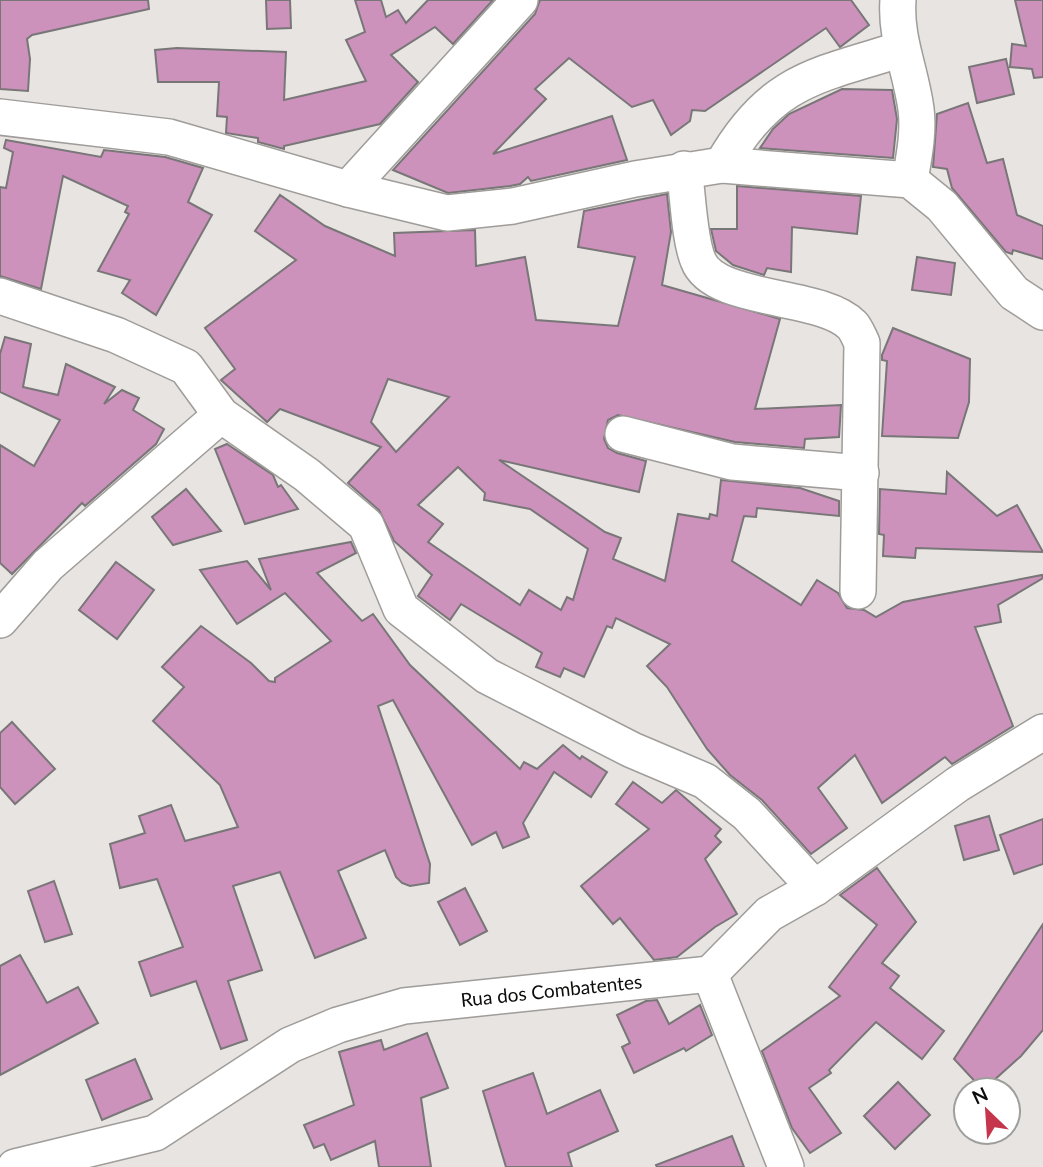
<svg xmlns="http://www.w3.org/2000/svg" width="1043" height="1167" font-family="Lato,sans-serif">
	<rect width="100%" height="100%" fill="#e7e4e1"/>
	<g fill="#cc92bc" stroke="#797678" stroke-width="2" fill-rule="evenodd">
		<polygon points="0,0 148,0 149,9 32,35 27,39 30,59 28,91 0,89"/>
		<polygon points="266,0 290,0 291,28 267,29"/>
		<polygon points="355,0 381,0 386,17 398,10 406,23 428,0 493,0 453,44 435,27 391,55 418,82 380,124 284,146 284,149 258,142 258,138 226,133 227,117 217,116 219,82 158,82 155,50 177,48 286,52 284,100 366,81 346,40 365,32"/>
		<polygon points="540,0 851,0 869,25 840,47 826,28 705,111 692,110 690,121 671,135 653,100 632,107 569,58 535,89 546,99 493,154 612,116 627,160 531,181 528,177 520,184 510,186 448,193 393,170 535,14"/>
		<polygon points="1015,0 1043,0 1043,77 1034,78 1032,69 1010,67 1012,44 1026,46"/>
		<polygon points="1006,59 1014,94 977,103 969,67"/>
		<polygon points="842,89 892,90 897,119 893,158 760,148 773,129 789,114"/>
		<polygon points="968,103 987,163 1003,159 1017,215 1043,226 1043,259 1013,250 1012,254 1006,252 952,188 947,169 933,167 937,114"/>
		<polygon points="6,140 101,157 104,150 165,157 203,168 188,202 212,215 156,315 122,293 130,280 98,271 129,214 125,212 128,206 63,176 41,289 0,276 0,187 6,188 13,152 4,148"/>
		<polygon points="737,186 861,196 857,234 792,227 791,272 767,268 764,275 733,265 716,251 711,229 737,229"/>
		<path d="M667 194 671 232 662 285 780 319 755 409 841 405 839 437 805 439 804 448 735 442 618 415 608 420 604 439 608 448 617 453 646 461 639 492 499 460 605 532 621 538 613 559 665 581 678 514 709 519 710 514 717 516 721 480 800 488 839 501V516L757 508 756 517 744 516 732 561 801 605 817 580 838 593 847 608 864 610 876 617 903 602 1042 575 1043 578 998 605 1001 622 975 627 1013 726 952 764 945 757 882 803 855 755 818 788 847 828 811 854 762 800 730 775 707 749 667 687 647 666 670 644 616 618 612 628 607 626 584 677 564 668 560 677 536 667 542 653 461 604 450 620 418 596 432 575 394 541 379 510 348 483 381 447 280 409 267 422 221 380 235 369 205 328 296 260 255 231 280 195 325 226 395 256 394 233 475 230 476 266 525 257 536 320 618 326 635 257 578 247 584 211ZM388 379 449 397 396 452 371 422ZM458 467 485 493 484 500 530 509 588 549 573 600 567 597 561 610 529 590 520 605 428 542 443 524 418 505Z"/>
		<polygon points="917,257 955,263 951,295 912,290"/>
		<polygon points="893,328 970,359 969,402 958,438 882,436 887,361 882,360 882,355"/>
		<polygon points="5,337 31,344 23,387 58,395 66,364 115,387 104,404 122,390 139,398 133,410 164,429 156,444 85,506 82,503 12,574 0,563 0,445 34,466 60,420 0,392 0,354"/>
		<polygon points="227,444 273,475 278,487 281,485 298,509 245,524 215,449"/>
		<polygon points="947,472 997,516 1017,505 1043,552 916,548 915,558 883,556 884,535 879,534 880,489 946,494"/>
		<polygon points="186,489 221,531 173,545 152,517"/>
		<polygon points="351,542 356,553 317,573 362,621 373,614 410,665 520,769 524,762 537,769 563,745 580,759 582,756 607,772 591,797 554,772 523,823 529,837 503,848 496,832 472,845 393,700 378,706 430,864 429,883 410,886 402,883 396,877 385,850 338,871 366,938 315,958 280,872 233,886 262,970 228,981 247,1040 221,1049 196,981 151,996 139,962 183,947 157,879 120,888 110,844 145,833 139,816 171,805 185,841 238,827 220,785 153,721 184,687 162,667 201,626 251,663 269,681 275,682 275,678 331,641 285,593 237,624 200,570 247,561 271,590 259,559"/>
		<polygon points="116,562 154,590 117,639 79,610"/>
		<polygon points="12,722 55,769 15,804 0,787 0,733"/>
		<polygon points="633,782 662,803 676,790 721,829 715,836 721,842 705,859 737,914 715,927 677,957 654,960 620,918 613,924 581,886 649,829 616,804"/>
		<polygon points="989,816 999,850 964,860 955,826"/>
		<polygon points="1043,819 1043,864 1014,874 1000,835"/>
		<polygon points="877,868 916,922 882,963 899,976 890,988 944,1031 922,1059 876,1022 829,1070 831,1073 809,1088 841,1133 810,1153 792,1128 762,1051 840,996 829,987 877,925 840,895"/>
		<polygon points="54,881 72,934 45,942 28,891"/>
		<polygon points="465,888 487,931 460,945 438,902"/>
		<polygon points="1043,924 1043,1030 1021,1056 983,1090 954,1059"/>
		<polygon points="20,955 47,1003 78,987 98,1023 0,1075 0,966"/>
		<polygon points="657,1000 669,1024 700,1005 712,1035 686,1051 684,1048 634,1073 622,1047 630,1043 617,1015 646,1001"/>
		<polygon points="427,1033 448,1088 421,1098 431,1167 379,1167 375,1141 331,1160 324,1144 314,1148 304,1125 354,1105 339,1052 381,1040 384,1050"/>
		<polygon points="135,1059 152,1099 102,1120 86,1080"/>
		<polygon points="533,1073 547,1114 600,1090 618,1131 568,1153 572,1167 506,1167 483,1091"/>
		<polygon points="898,1082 930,1115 895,1149 864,1116"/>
		<polygon points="732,1136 744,1167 657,1167 656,1165"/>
	</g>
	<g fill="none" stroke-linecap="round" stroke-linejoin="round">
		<g stroke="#9f9c99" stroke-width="38">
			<g id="minor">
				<path d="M898 0C895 38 911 71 916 109 919 132 914 157 910 180"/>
				<polyline points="0,117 169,137 348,189 447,213 513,206 635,179 722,165 910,180 942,206 1014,293 1043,312"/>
				<path d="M722 165C770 80 815 76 902 49"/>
				<path d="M684 169C688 194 689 238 698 260 714 303 821 293 852 325 856 329 859 337 862 343L858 591"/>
				<polyline points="348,189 520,0"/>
				<polyline points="0,296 116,335 186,367 221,415 307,475 366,525 401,609 487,676 632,750 705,781 747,814 815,888"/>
				<polyline points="623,434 732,462 861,473"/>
				<polyline points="0,620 48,565 221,415"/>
				<polyline points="710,974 786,1167"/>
				<path id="s1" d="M15 1167 155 1133 290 1045 338 1025 404 1006 710 974 769 914 815 888 958 784 1043 732"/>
			</g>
		</g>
		<use href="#minor" stroke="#fff" stroke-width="35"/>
	</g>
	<g text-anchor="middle" stroke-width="5" stroke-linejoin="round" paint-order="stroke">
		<g font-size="19" fill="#0d0c0b" stroke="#fff">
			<text dy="7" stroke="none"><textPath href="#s1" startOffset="574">Rua dos Combatentes</textPath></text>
		</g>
	</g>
	<g transform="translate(987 1111) rotate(335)"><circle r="33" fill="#ffffff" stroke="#9e9e9d" stroke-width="2"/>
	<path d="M0-5L12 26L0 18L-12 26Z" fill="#c5354b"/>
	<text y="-10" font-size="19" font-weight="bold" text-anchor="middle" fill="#0d0c0b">N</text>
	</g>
</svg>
